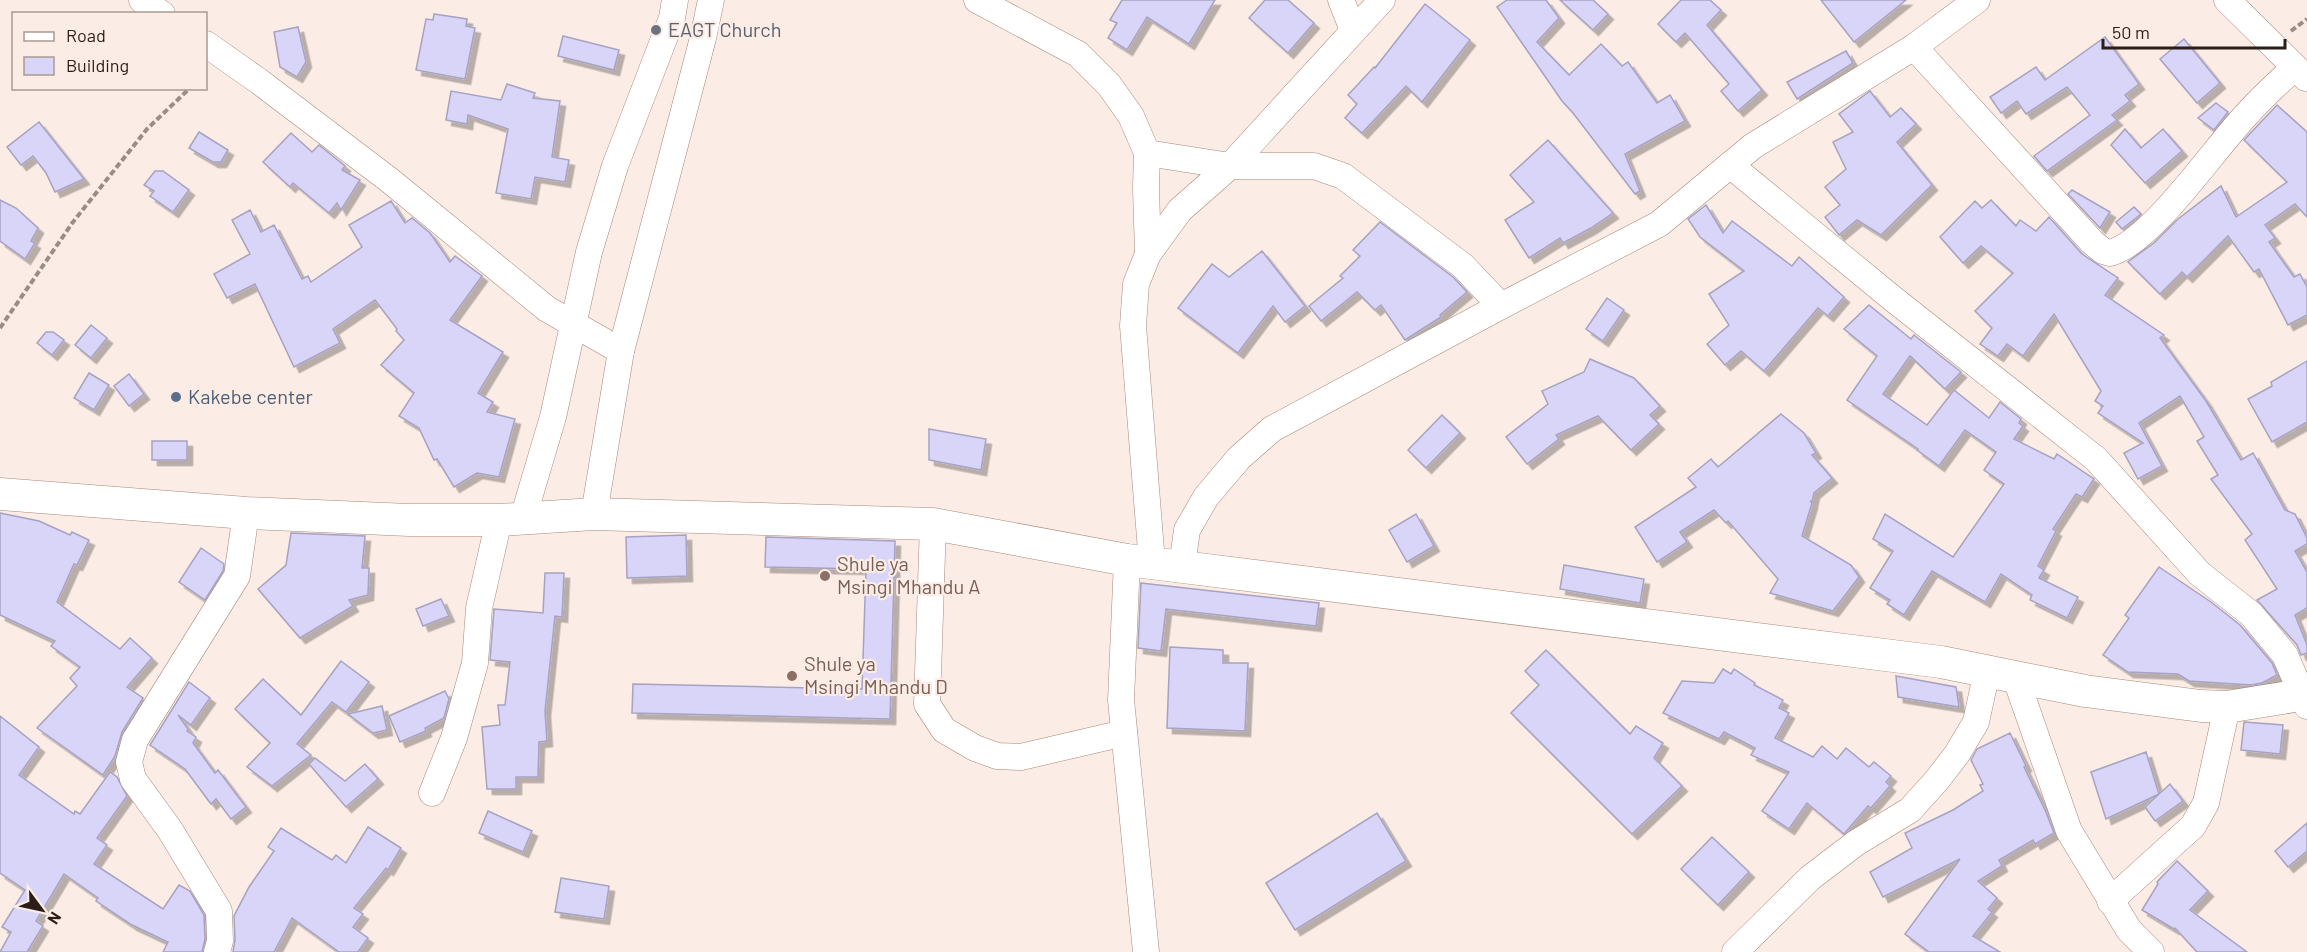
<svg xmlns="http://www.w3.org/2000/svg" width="2307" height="952" font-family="Barlow,sans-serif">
	<defs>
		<filter id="shadow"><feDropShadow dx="5.5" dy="5.5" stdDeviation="0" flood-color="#0004"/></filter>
	</defs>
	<rect width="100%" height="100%" fill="#fbece5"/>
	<g fill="#d9d5f8" stroke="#a6a2c2" stroke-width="1.5" filter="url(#shadow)">
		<polygon points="1122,0 1215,0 1189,44 1147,17 1127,50 1108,38 1117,23 1110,20"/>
		<polygon points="1265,0 1288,0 1314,23 1288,53 1249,18"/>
		<polygon points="1507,0 1546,0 1559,18 1537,42 1569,75 1601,44 1622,66 1628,62 1657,103 1670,95 1685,121 1625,154 1640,191 1635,194 1573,113 1562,101 1497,7"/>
		<polygon points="1560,0 1593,0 1608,14 1593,30"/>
		<polygon points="1681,0 1710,0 1721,10 1707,25 1762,90 1738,111 1721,91 1729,84 1685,33 1676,42 1658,24"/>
		<polygon points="1821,0 1906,0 1854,42"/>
		<polygon points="1425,4 1470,40 1422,102 1406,86 1362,133 1345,118 1357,104 1348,95 1374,67 1375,68"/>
		<polygon points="434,14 467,19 466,26 475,28 465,79 416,70 426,19 433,20"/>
		<polygon points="298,27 306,62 297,77 280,67 274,32"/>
		<polygon points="563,36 619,50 614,70 558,56"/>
		<polygon points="2105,37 2139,84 2125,95 2130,101 2112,115 2117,120 2047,171 2034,156 2090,115 2067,87 2026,114 2017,101 2001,113 1990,97 2036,67 2045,80"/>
		<polygon points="2184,39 2220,83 2197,103 2160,59"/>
		<polygon points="1846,51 1853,63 1797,99 1787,82"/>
		<polygon points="507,84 535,93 533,98 560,101 552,157 569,160 565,182 535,177 531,199 496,193 508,129 468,115 467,124 446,120 451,91 501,100"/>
		<polygon points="1870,91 1890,117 1901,108 1916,124 1897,142 1932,185 1881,235 1857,220 1839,235 1825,217 1840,205 1825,187 1846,169 1833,142 1853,132 1839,114"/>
		<polygon points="2216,103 2228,112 2214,130 2198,118"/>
		<polygon points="2277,105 2307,132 2307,217 2295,204 2265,225 2275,238 2269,242 2294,277 2300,274 2307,287 2307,315 2288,325 2259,269 2254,272 2228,236 2187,277 2182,272 2160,294 2128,262 2129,261 2154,243 2178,219 2221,186 2236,217 2287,182 2244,140"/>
		<polygon points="39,122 84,179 55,192 46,173 33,156 21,165 7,147"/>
		<polygon points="2125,129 2141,148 2163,129 2182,151 2145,183 2111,145"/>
		<polygon points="199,132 228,150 221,162 213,162 189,148"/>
		<polygon points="291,133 312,152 319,145 345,166 342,170 360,180 341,210 337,203 329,213 293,183 290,187 263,162"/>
		<polygon points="1548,140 1613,213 1591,228 1563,243 1560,238 1529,258 1505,220 1534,202 1510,175"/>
		<polygon points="155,171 163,171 189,190 173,212 150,196 154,191 144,185"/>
		<polygon points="2072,190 2110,212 2100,228 2068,194"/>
		<polygon points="0,200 16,208 38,228 31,241 35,243 25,259 0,241"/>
		<polygon points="1991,200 2016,226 2020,220 2036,231 2049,217 2082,254 2118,278 2105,295 2164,335 2160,338 2206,401 2241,460 2253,453 2285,510 2295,514 2307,538 2307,544 2295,551 2307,572 2307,608 2295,615 2307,645 2307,653 2301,655 2297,645 2257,600 2277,589 2245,540 2252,534 2211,479 2218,475 2197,441 2204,437 2180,396 2139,423 2162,466 2138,479 2124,453 2143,443 2098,413 2103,406 2095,401 2101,391 2054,314 2023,356 2007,344 1998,356 1980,344 1992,328 1975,311 2013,273 1981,246 1963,263 1940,237 1975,201 1982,208"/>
		<polygon points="391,201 405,223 412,218 430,233 450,262 455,256 482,276 450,320 503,352 478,393 493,402 487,412 515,419 499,477 477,473 454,487 437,459 434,460 419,428 399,416 414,393 381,365 404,340 396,331 397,329 375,300 333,329 340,343 294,367 255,284 227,298 214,274 250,254 232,220 250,210 261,232 274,225 302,279 308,276 311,282 362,247 349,225"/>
		<polygon points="1706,205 1723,233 1732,221 1792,266 1799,257 1844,297 1828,316 1818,308 1764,371 1741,351 1725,365 1707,344 1729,325 1709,294 1744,271 1700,237 1688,219"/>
		<polygon points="2134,207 2141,214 2122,229 2116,222"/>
		<polygon points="1380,222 1453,277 1467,292 1440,315 1441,317 1405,340 1381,305 1375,310 1357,292 1321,321 1309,306 1343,278 1340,276 1360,256 1353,250"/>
		<polygon points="1262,251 1305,306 1285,322 1273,306 1238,353 1178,308 1212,264 1229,277"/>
		<polygon points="1607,298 1624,310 1603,341 1586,329"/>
		<polygon points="1869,305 1911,339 1914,335 1961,372 1945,389 1910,356 1883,394 1927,425 1954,390 1989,418 2000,402 2021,419 2019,423 2023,426 2014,439 2054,459 2057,454 2094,479 2082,497 2076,494 2053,529 2056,531 2038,566 2044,570 2039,578 2078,597 2067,618 2030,600 2032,595 2001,574 1985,602 1932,571 1904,615 1887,604 1890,600 1870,588 1893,551 1873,539 1885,514 1953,557 2004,484 1984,470 1996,452 1965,430 1939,466 1917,450 1918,449 1847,400 1877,356 1844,329"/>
		<polygon points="91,325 107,338 91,358 75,345"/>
		<polygon points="46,332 53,332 64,340 52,355 37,343"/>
		<polygon points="1590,359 1634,378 1660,406 1650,415 1659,424 1631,450 1598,416 1556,435 1559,439 1527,464 1506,437 1548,404 1542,391 1584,372"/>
		<polygon points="2307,361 2307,422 2272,442 2248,399 2272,386 2271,382"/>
		<polygon points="89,373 109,385 94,410 74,398"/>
		<polygon points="129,374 144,394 129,406 114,386"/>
		<polygon points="1781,414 1804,433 1816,453 1812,455 1832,478 1814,493 1812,502 1810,501 1812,503 1802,536 1851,565 1859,577 1833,611 1770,593 1778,579 1728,521 1726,523 1714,510 1680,532 1687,542 1657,562 1635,527 1696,487 1688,478 1711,459 1718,467"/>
		<polygon points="1442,415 1460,433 1426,468 1408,450"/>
		<polygon points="929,429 986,439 981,470 929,460"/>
		<rect x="152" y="441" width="35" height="19"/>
		<polygon points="0,513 39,521 70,535 72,532 89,540 77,565 74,564 57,602 120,649 130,638 152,658 127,687 143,698 122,732 115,756 103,775 37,728 77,686 70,678 80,667 51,646 55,641 0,615"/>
		<polygon points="1416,514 1434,546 1407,562 1389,530"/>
		<polygon points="291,533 365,536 362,568 369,568 368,595 349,600 353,606 300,638 258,589 286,565"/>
		<polygon points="686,535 687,576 627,578 626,537"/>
		<polygon points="766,537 895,541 890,719 632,713 633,684 862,689 866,569 765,567"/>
		<polygon points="201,548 224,564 223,571 205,600 179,582"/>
		<polygon points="1564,565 1644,579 1640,603 1560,589"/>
		<polygon points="2159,567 2211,602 2240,625 2272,663 2277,675 2262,683 2251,685 2189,681 2178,674 2128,672 2103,655 2129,618 2125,615"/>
		<polygon points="545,573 564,573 562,617 555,616 545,711 547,741 539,742 538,777 516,777 516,789 487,789 482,727 500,725 498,705 505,705 510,662 490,660 494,609 543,613"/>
		<polygon points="1141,583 1319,603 1316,626 1166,609 1161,651 1138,648"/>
		<polygon points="441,599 449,616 423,626 416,609"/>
		<polygon points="1170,647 1223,650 1223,663 1248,663 1245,731 1167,728"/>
		<polygon points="1546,650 1630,734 1636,726 1663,743 1654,758 1682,786 1632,834 1511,713 1539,685 1525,671"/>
		<polygon points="341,661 369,682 346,712 332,702 297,744 311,755 272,786 247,767 270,743 235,709 263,679 301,715"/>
		<polygon points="1723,669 1731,674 1734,669 1755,683 1754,685 1783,700 1779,708 1789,713 1775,738 1813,757 1822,746 1837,759 1846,748 1869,767 1874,762 1891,776 1886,782 1890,786 1871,808 1868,806 1844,834 1807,803 1789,829 1762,811 1789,772 1751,755 1755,748 1724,732 1719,739 1663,713 1682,681 1714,683"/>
		<polygon points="1896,676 1956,687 1959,707 1898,697"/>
		<polygon points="189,682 210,698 191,725 178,715 188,729 187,731 196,737 193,743 215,773 218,770 246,807 231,819 216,799 211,804 185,769 150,745"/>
		<polygon points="445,691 449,699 444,718 425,728 426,731 400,742 389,716"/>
		<polygon points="382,706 387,730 373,733 348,714"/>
		<polygon points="0,716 39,747 19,775 74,814 75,811 80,814 110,772 117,777 127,796 97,838 107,845 94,864 163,909 179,885 190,891 204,915 205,939 202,952 163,952 168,942 132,925 96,901 98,898 64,874 36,921 43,926 27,952 0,952 11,932 2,927 25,890 0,873"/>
		<polygon points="2244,722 2283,725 2280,754 2241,750"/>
		<polygon points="2010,733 2026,766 2024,767 2046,812 2054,833 2035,844 2033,840 1999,860 2002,866 1978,881 1997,898 1988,909 1992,912 1973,936 2000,952 1929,952 1905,934 1960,859 1883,897 1870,872 1912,848 1905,833 1953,810 1983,791 1980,785 1983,784 1971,760 1977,749"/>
		<polygon points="2146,752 2159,794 2170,784 2183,801 2155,821 2145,807 2159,794 2106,819 2091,772"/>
		<polygon points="315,758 345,781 365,764 378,779 346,807 309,764"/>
		<polygon points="488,811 532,831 523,852 479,833"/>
		<polygon points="1377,813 1406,861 1295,930 1266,883"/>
		<polygon points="2307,823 2307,851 2288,867 2275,851"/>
		<polygon points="368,827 401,848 388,870 386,868 354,908 363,914 353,927 368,938 358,952 339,952 292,918 274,952 233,952 235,940 234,916 249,887 274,851 268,847 281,828 332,860 336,855 346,863"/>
		<polygon points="1712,837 1749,872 1718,905 1681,869"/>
		<polygon points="2177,861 2208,891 2190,910 2247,952 2197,952 2175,928 2174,929 2142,910 2158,884 2157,882"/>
		<polygon points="561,878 609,886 604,919 555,912"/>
	</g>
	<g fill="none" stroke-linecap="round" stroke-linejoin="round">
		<g stroke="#aa8879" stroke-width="27">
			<g id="minor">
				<polyline points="142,0 162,14"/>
				<polyline points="977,0 1078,54 1109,85 1131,116 1147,153 1146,188 1148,254"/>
				<polyline points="1341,0 1353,30"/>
				<polyline points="2227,0 2306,78"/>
				<polyline points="206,44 260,82 388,179 547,309 621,351"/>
				<path d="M1914 47 2092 242 2103 251 2110 253C2152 242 2215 147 2248 113 2262 97 2278 83 2294 68"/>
				<polyline points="1147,153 1230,166 1314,166 1343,176 1463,266 1501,306"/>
				<polyline points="1730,165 1892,298 2096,459 2200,574 2251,614 2285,655 2307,706"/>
				<polyline points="594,514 621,351 703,38 711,0"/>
				<polyline points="523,518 553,417 589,252 615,166 672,18 675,0"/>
				<polyline points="933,524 927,704 944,730 975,748 997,756 1021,757 1124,733"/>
				<polyline points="1127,560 1121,700 1146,952"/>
				<polyline points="1152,563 1133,326 1136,284 1148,254 1180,210 1230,166 1382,0"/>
				<polyline points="1182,566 1187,530 1206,497 1239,458 1272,429 1501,306 1659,224 1753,146 1914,47 1977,0"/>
				<polyline points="2015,676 2069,831 2129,930 2151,952"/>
				<polyline points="432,793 454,738 475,663 479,608 499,520"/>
				<polyline points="2110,901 2193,826 2206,803 2227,707"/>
				<polyline points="217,952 220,941 219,911 170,830 133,779 129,762 135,740 237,576 246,513"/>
				<polyline points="1735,952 1810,878 1856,843 1910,810 1937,780 1957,754 1976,722 1987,671"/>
			</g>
		</g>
		<g stroke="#aa8879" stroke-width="33">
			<polyline id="tertiary" points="0,494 246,513 409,520 499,520 594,514 933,524 1127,560 1941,662 2085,691 2201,706 2227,707 2307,694"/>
		</g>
		<g stroke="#9a8c86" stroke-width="4" stroke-dasharray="6 3" stroke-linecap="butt">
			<polyline points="2291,31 2307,19"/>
			<polyline points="0,328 73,222 147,129 190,88"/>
		</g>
		<use href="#minor" stroke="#fff" stroke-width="26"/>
		<use href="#tertiary" stroke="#fff" stroke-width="32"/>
	</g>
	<circle fill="#6b7280" stroke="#fbece5" stroke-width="2" cx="656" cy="30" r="6"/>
	<circle fill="#5c6f8a" stroke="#fbece5" stroke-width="2" cx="176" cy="397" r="6"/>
	<g fill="#8d6e63" stroke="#fbece5" stroke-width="2">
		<circle cx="825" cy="576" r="6"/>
		<circle cx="792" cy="676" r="6"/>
	</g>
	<g text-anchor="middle" stroke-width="4.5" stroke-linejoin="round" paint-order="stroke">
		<g font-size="20" fill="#5b616d" stroke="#fbece5" text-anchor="start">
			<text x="668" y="37">EAGT Church</text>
		</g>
		<g font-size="20" fill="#4e5e75" stroke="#fbece5" text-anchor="start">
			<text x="188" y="404">Kakebe center</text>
		</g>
		<g font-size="20" fill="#785e54" stroke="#fbece5" text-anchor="start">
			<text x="837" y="571">Shule ya<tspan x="837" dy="23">Msingi Mhandu A</tspan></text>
			<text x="804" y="671">Shule ya<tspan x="804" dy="23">Msingi Mhandu D</tspan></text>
		</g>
	</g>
	<rect x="12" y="12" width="195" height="78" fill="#fbece5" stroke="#a89a93" stroke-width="1.5"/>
	<rect x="24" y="32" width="30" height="9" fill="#ffffff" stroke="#a89a93" stroke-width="1.5"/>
	<text x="66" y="42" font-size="18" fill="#2b1e18">Road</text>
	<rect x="24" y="57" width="30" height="18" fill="#d9d5f8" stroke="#a89a93" stroke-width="1.5"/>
	<text x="66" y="72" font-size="18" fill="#2b1e18">Building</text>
	<g transform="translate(42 910) rotate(123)" stroke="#fbece5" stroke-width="4.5" paint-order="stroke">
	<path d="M0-4.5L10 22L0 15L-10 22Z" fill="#2b1e18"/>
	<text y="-9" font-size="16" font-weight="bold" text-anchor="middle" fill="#2b1e18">N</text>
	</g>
	<path d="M2103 39v9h182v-9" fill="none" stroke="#2b1e18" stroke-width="3"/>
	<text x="2112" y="39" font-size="18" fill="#2b1e18" stroke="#fbece5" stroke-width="4.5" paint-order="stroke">50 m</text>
</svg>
